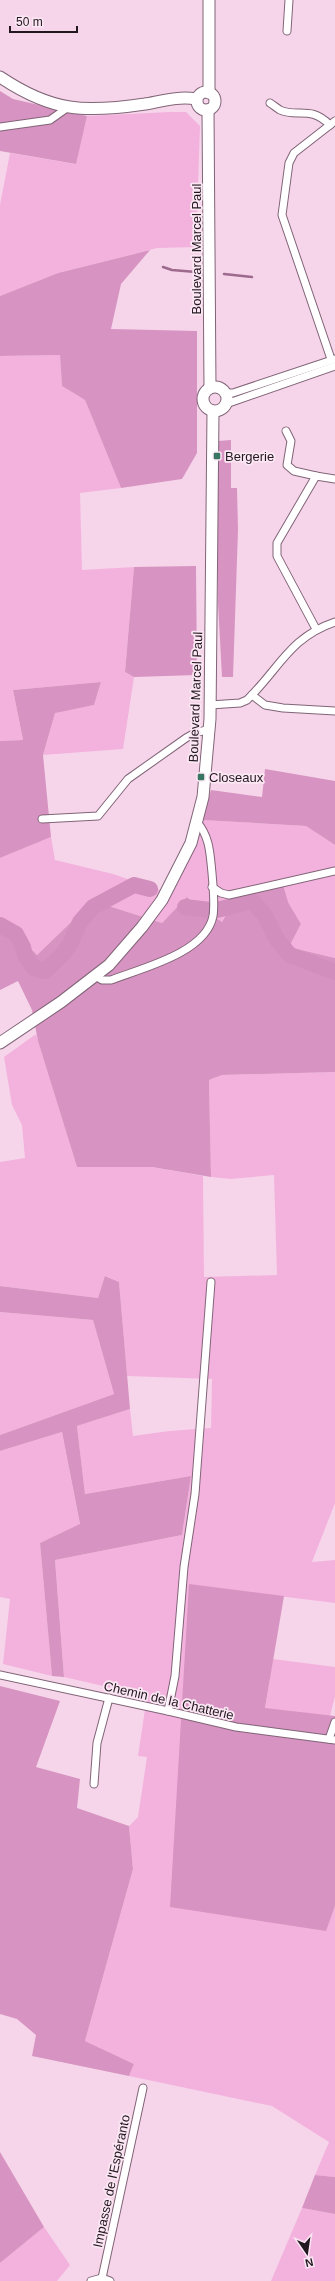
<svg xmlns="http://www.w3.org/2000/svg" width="335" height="2281" font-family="Arial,sans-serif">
	<rect width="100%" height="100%" fill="#f6d5ea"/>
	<g fill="#f3b2dd">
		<polygon points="170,112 186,112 200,126 196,247 157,248 58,273 0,296 0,205 10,153 75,164 87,116"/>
		<polygon points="60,355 62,386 85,400 121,488 80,493 82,570 134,567 125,672 134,677 123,749 43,755 55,712 94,705 101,682 13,690 23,740 0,741 0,356"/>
		<polygon points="202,820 306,826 335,845 335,958 289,947 301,924 288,902 228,909 222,922 188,897 162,923 93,901 37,955 0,917 0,858 51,837 55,860 113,874 172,894 193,851"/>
		<polygon points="36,1034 77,1167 152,1167 203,1176 204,1277 277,1275 274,1175 231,1179 211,1177 209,1080 222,1075 335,1072 335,1503 312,1562 335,1560 335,1603 189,1585 325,1931 335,1906 335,2177 315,2175 329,2142 272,2106 129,2076 134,2064 85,2041 133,1869 129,1826 138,1817 147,1757 138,1756 147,1696 64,1677 55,1560 182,1535 191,1476 85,1494 77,1426 130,1409 133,1436 169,1431 211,1428 212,1379 127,1376 119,1282 106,1276 98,1298 0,1286 0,1162 25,1158 22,1125 12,1105 4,1057"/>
		<polygon points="0,1312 93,1320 114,1394 0,1435"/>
		<polygon points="62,1432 80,1525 40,1543 52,1676 3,1664 10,1599 0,1597 0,1451"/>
		<polygon points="273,1659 335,1667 335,1696 330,1716 265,1709"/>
		<polygon points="302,2208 335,2214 335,2281 271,2281"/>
		<polygon points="44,2227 70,2265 57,2281 0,2281 0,2263"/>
	</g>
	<g fill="#d793c1">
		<polygon points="0,91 13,99 87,116 76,164 0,151"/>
		<polygon points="150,250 121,284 111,329 197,331 197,453 182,479 121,488 85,400 62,386 60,355 0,356 0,296 58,273"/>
		<polygon points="231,440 231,488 237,488 238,530 233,677 222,677 218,603 218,441"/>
		<polygon points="196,566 197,675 134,677 125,672 134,567"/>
		<polygon points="101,682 94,705 55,713 43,755 51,837 0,858 0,741 23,740 13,690"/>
		<polygon points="265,769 335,781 335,845 306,826 202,820 211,790 262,797"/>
		<path d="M283 885 288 902 301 924 289 947 335 958V1072L222 1075 209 1080 211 1177 152 1167H77L38 1041 32 1010 18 981 0 990V917L37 955 93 901 162 923 187 897 222 922C236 894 256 892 283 885Z"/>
		<polygon points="105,1276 119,1282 130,1409 77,1426 85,1494 191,1476 182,1535 55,1560 64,1677 52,1676 40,1543 80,1524 62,1432 0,1451 0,1435 114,1394 93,1320 0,1312 0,1286 98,1298"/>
		<polygon points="189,1584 284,1596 265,1708 335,1716 335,1906 326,1931 170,1907"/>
		<polygon points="0,1686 60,1701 36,1767 80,1779 77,1808 129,1826 133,1869 85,2041 134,2064 129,2076 32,2056 36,2035 17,2019 0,2014"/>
		<polygon points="0,2152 44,2227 0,2263"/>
		<polygon points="315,2175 335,2177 335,2214 302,2208"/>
	</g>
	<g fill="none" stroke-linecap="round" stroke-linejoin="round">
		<g stroke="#9d6a8d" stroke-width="2.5">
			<polyline points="163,267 172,270 196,272"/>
			<polyline points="224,274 252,277"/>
		</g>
		<g stroke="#d28ebc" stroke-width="16">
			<polyline points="185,907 210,910"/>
			<polyline points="217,910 252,901 264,914 278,941 290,955 335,972"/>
			<polyline points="0,925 16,934 23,947 25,956 34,968 45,971 62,955 70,944 80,922 93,907 134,885 150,889"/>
		</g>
		<g stroke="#816477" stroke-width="9">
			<g id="street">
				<polyline points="287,31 289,0"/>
				<path d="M270 103C273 105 277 108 280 110 298 118 310 105 330 125"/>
				<polyline points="0,127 50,120 67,108"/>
				<polyline points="331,359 282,215 289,163 294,153 335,121"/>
				<polyline points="225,393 233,393 335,359"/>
				<polyline points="226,404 335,366"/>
				<polyline points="286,431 291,441 287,465 294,471 316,476"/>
				<polyline points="316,629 277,556 277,543 316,476 335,479"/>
				<polyline points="252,695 265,705 283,708 335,711"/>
				<path d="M210 705 240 703 247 700C279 669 290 637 335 622"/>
				<polyline points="42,819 98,816 128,779 186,738 195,733 210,729"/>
				<polyline points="212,887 221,893 229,895 335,871"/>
				<path d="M95 976 102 980H111C142 968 206 953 213 916 215 903 213 886 212 873 210 854 210 837 197 822"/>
				<polyline points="0,1675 168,1711 236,1727 335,1740"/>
				<polyline points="168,1711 175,1676 184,1567 195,1494 211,1282"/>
				<polyline points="329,1739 335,1722"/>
				<polyline points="94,1784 97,1743 109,1698"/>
				<polyline points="102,2278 143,2088"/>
				<polyline points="91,2281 102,2278 110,2281"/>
			</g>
		</g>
		<g stroke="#816477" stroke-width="13">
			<g id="secondary">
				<path d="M0 77C52 112 85 113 145 104 162 101 179 96 196 99"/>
				<circle cx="206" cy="101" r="9"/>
				<polyline points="209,93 209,0"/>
				<polyline points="208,110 210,388"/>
				<circle cx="215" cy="399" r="12"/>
				<polyline points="0,1043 61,1002 109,965 142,927 162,900 191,843 203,797 210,719 213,411"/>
			</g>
		</g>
		<use href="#street" stroke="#fff" stroke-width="7"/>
		<use href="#secondary" stroke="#fff" stroke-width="11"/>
	</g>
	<g fill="#387663" stroke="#fbe7f4" stroke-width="1.5">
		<rect x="213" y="452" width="8" height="8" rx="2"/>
		<rect x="197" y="773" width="8" height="8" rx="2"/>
	</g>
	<g text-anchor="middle" stroke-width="3.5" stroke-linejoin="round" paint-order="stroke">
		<g font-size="13" fill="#22171e" stroke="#fbe7f4">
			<text transform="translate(196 249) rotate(-90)" y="5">Boulevard Marcel Paul</text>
			<text transform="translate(195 697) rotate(-88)" y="5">Boulevard Marcel Paul</text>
			<text transform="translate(169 1700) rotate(13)" y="5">Chemin de la Chatterie</text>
			<text transform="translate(111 2181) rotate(-78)" y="5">Impasse de l'Espéranto</text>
		</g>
		<g font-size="13" fill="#22171e" stroke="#fbe7f4" text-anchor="start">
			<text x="225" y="461">Bergerie</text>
			<text x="209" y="782">Closeaux</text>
		</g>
	</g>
	<g transform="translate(307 2253) rotate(167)" stroke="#fbe7f4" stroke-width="3" paint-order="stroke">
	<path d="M0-3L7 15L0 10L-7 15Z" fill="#22171e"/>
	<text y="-6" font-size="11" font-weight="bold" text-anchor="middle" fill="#22171e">N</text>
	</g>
	<path d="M10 26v6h67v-6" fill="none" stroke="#22171e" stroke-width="2"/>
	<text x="16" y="26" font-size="12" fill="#22171e" stroke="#fbe7f4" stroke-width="3" paint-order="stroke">50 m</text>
</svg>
